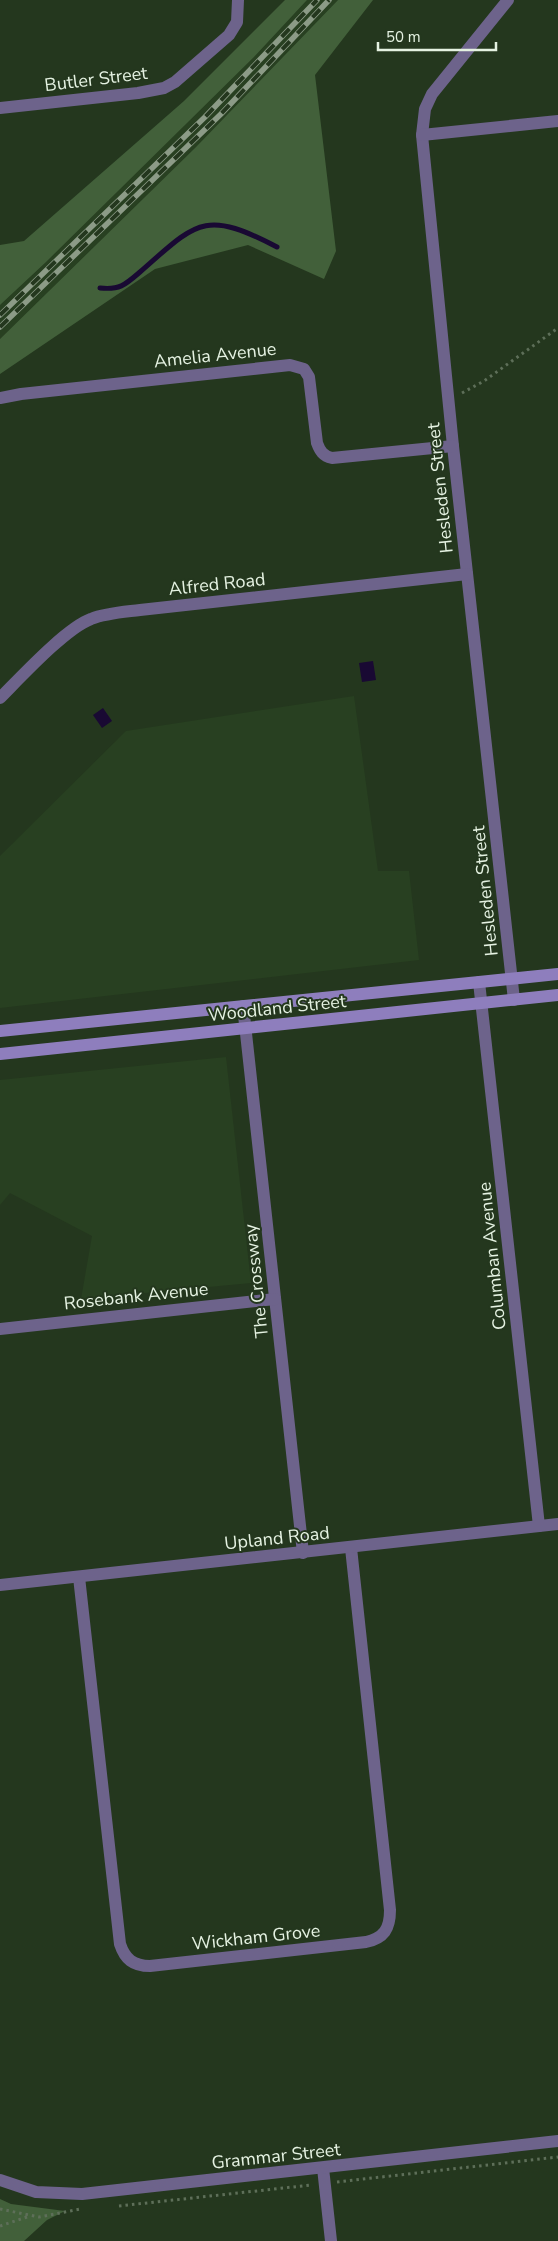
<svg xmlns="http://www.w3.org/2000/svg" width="558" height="2241" font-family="'Nunito Sans',sans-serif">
	<rect width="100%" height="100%" fill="#24371e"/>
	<g fill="#284021">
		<polygon points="307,0 338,0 196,147 0,339 0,305 45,263 254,57"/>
		<polygon points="354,696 378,871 409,871 419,960 0,1008 0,856 126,731"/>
		<polygon points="226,1057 251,1283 81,1299 92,1236 10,1193 0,1205 0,1080"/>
	</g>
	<g fill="#42603a">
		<polygon points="285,0 307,0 254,57 45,263 0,305 0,245 24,241 184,101"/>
		<polygon points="338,0 373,0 315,75 336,251 324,279 248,245 155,269 0,374 0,339 196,147"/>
		<polygon points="0,2199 11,2204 65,2211 47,2220 24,2241 0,2241"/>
	</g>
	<g fill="#190933">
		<polygon points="373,661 376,680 362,682 359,663"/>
		<polygon points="103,708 112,721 102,728 93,715"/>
	</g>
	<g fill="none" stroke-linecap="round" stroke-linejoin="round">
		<path stroke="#190933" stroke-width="5" d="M100 288C120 290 125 285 140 272 197 222 204 209 277 247"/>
		<g stroke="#5e6f59" stroke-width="3" stroke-dasharray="2.5 4" stroke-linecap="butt">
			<polyline points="462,393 484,381 558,328"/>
			<polyline points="337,2182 558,2157"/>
			<polyline points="119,2206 311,2185"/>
			<polyline points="0,2209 39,2217 80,2209"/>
			<polyline points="0,2226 30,2216"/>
		</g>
		<g stroke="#6d638b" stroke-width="12">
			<polyline points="508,0 432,94 425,109 422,135 453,446 514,1000"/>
			<polyline points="0,108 138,93 164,88 175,82 229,35 237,22 238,0"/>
			<polyline points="422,135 558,121"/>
			<path d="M0 398 21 394 290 365 304 369 309 377 317 443C320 451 323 456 332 458L453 446"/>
			<path d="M0 698C20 678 66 628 91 619 106 613 124 612 140 610L467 574"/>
			<polyline points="479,982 539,1526"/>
			<polyline points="243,1006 303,1553"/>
			<polyline points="0,1329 275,1299"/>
			<path d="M79 1577 120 1944C125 1959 133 1966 150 1966L366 1942C384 1938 390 1929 390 1910L351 1548"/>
			<polyline points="0,1585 558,1524"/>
			<polyline points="323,2168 331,2241"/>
			<polyline points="0,2180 36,2192 82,2194 558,2141"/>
		</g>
		<g stroke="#8e7ebd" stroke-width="12">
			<polyline points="0,1031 558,974"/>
			<polyline points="0,1054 558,995"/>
		</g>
		<g stroke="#8c9b87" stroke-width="5.5">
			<g id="rail">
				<polyline points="0,315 205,117 317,0"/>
				<polyline points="0,327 221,114 329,0"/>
			</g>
		</g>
		<use href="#rail" stroke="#24371e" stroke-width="4" stroke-dasharray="11" stroke-linecap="butt"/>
	</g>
	<g text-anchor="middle" stroke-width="4" stroke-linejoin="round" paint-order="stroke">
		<g font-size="18" fill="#e5f2e2" stroke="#24371e">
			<text transform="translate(96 79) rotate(-7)" y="6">Butler Street</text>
			<text transform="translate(215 355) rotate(-6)" y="6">Amelia Avenue</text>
			<text transform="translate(440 488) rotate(-96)" y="6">Hesleden Street</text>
			<text transform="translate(217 584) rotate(-6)" y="6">Alfred Road</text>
			<text transform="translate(485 891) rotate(-96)" y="6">Hesleden Street</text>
			<text transform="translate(277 1008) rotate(-6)" y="6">Woodland Street</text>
			<text transform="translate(492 1256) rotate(-96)" y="6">Columban Avenue</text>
			<text transform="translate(256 1281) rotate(-96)" y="6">The Crossway</text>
			<text transform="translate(136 1296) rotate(-6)" y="6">Rosebank Avenue</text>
			<text transform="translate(277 1538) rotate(-6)" y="6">Upland Road</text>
			<text transform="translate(256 1937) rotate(-6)" y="6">Wickham Grove</text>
			<text transform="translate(276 2156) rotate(-6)" y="6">Grammar Street</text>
		</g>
	</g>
	<path d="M378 42v8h118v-8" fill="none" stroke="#e5f2e2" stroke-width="2.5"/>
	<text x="386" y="42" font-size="15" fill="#e5f2e2" stroke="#24371e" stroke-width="4" paint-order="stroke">50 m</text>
</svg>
